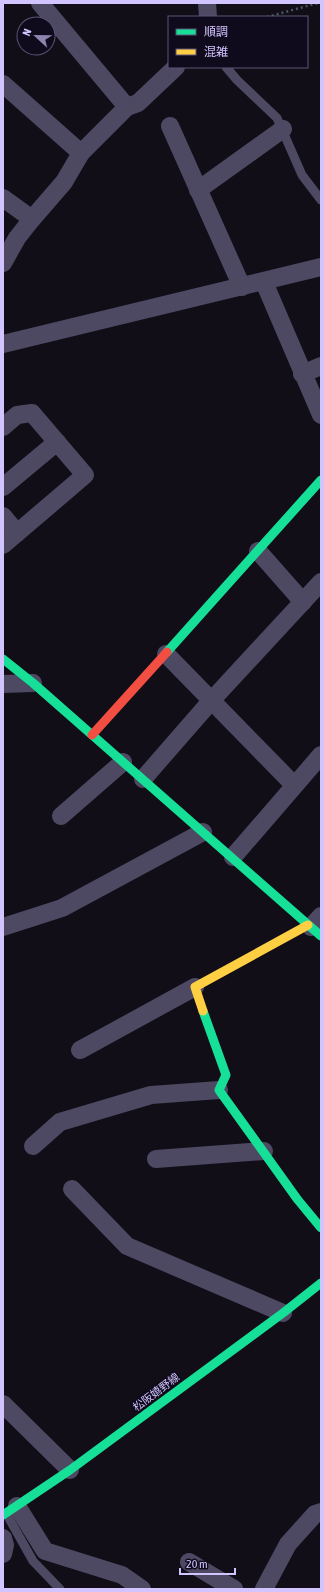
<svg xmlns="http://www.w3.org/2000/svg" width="324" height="1592" font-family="'Asap Condensed','Noto Sans JP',sans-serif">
	<rect width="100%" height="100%" fill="#110e18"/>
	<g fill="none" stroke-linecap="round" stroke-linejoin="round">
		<polyline stroke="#495665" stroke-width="2.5" stroke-dasharray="2 3" stroke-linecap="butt" points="267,17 318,3"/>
		<g stroke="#4d4962" stroke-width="9">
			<polyline points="226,67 237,80 277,118 302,175 321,200"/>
			<polyline points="6,1513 33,1561 60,1589"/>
		</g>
		<g stroke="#4d4962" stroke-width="18">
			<polyline points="40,3 127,107"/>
			<polyline points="207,3 208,17"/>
			<polyline points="3,84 81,153"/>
			<polyline points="170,126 242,287"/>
			<polyline points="198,190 283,129"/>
			<polyline points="3,198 32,219"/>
			<polyline points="3,263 17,238 32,219 64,182 81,153 127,107 138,103 176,67"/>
			<polyline points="264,282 321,415"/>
			<polyline points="3,344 321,267"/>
			<polyline points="302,374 321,366"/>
			<polyline points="3,427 17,415 32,413 85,475 3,545"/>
			<polyline points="3,487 57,442"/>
			<polyline points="3,516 17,533"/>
			<polyline points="258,551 303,602"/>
			<polyline points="166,654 294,785"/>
			<polyline points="3,684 33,683"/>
			<polyline points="143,779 211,701 321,582"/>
			<polyline points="61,816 123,762"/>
			<polyline points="233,857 321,755"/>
			<polyline points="3,927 62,908 203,832"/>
			<polyline points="311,927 321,916"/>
			<polyline points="80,1050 195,987"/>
			<polyline points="33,1146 60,1122 151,1095 219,1090"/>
			<polyline points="156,1159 264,1151"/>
			<polyline points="72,1189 127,1246 283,1313"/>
			<polyline points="3,1404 70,1470"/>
			<polyline points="17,1506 45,1551 122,1575 142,1589"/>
			<polyline points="3,1538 5,1545 3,1554"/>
			<polyline points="189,1562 234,1589"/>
			<polyline points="264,1589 288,1544 315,1514 321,1512"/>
		</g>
		<g stroke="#16e098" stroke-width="9">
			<polyline points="167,652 321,480"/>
			<polyline points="3,659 33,683 321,936"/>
			<polyline points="203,1011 226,1075 219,1090 298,1200 321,1228"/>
			<polyline points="3,1515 70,1470 283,1313 321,1283"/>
		</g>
		<polyline stroke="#ffcf43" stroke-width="9" points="203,1011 195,987 308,925"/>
		<polyline stroke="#f24e42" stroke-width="9" points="92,735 167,652"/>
	</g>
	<g text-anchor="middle" stroke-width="4" stroke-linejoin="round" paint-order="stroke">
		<g font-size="11" fill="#d2c5ff" stroke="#0f0a1c">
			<text transform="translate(156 1392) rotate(-37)" y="4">松阪嬉野線</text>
		</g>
	</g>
	<rect width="324" height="1592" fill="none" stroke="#d2c5ff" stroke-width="8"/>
	<rect x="168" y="16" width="140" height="52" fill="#0f0a1c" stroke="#5d5577"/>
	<rect x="176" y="29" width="20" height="6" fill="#16e098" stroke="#5d5577"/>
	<text x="204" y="36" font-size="12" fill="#d2c5ff">順調</text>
	<rect x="176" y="49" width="20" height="6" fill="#ffcf43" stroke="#5d5577"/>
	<text x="204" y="56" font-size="12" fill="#d2c5ff">混雑</text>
	<g transform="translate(36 36) rotate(292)"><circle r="19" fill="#0f0a1c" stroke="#5d5577"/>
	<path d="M0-3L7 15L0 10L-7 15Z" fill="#8e85ae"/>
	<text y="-6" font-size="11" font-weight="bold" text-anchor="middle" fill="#d2c5ff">N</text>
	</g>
	<path d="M180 1568v6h55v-6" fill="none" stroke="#d2c5ff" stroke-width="2"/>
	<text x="186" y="1568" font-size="12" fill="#d2c5ff" stroke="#0f0a1c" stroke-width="3" paint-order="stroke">20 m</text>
</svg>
